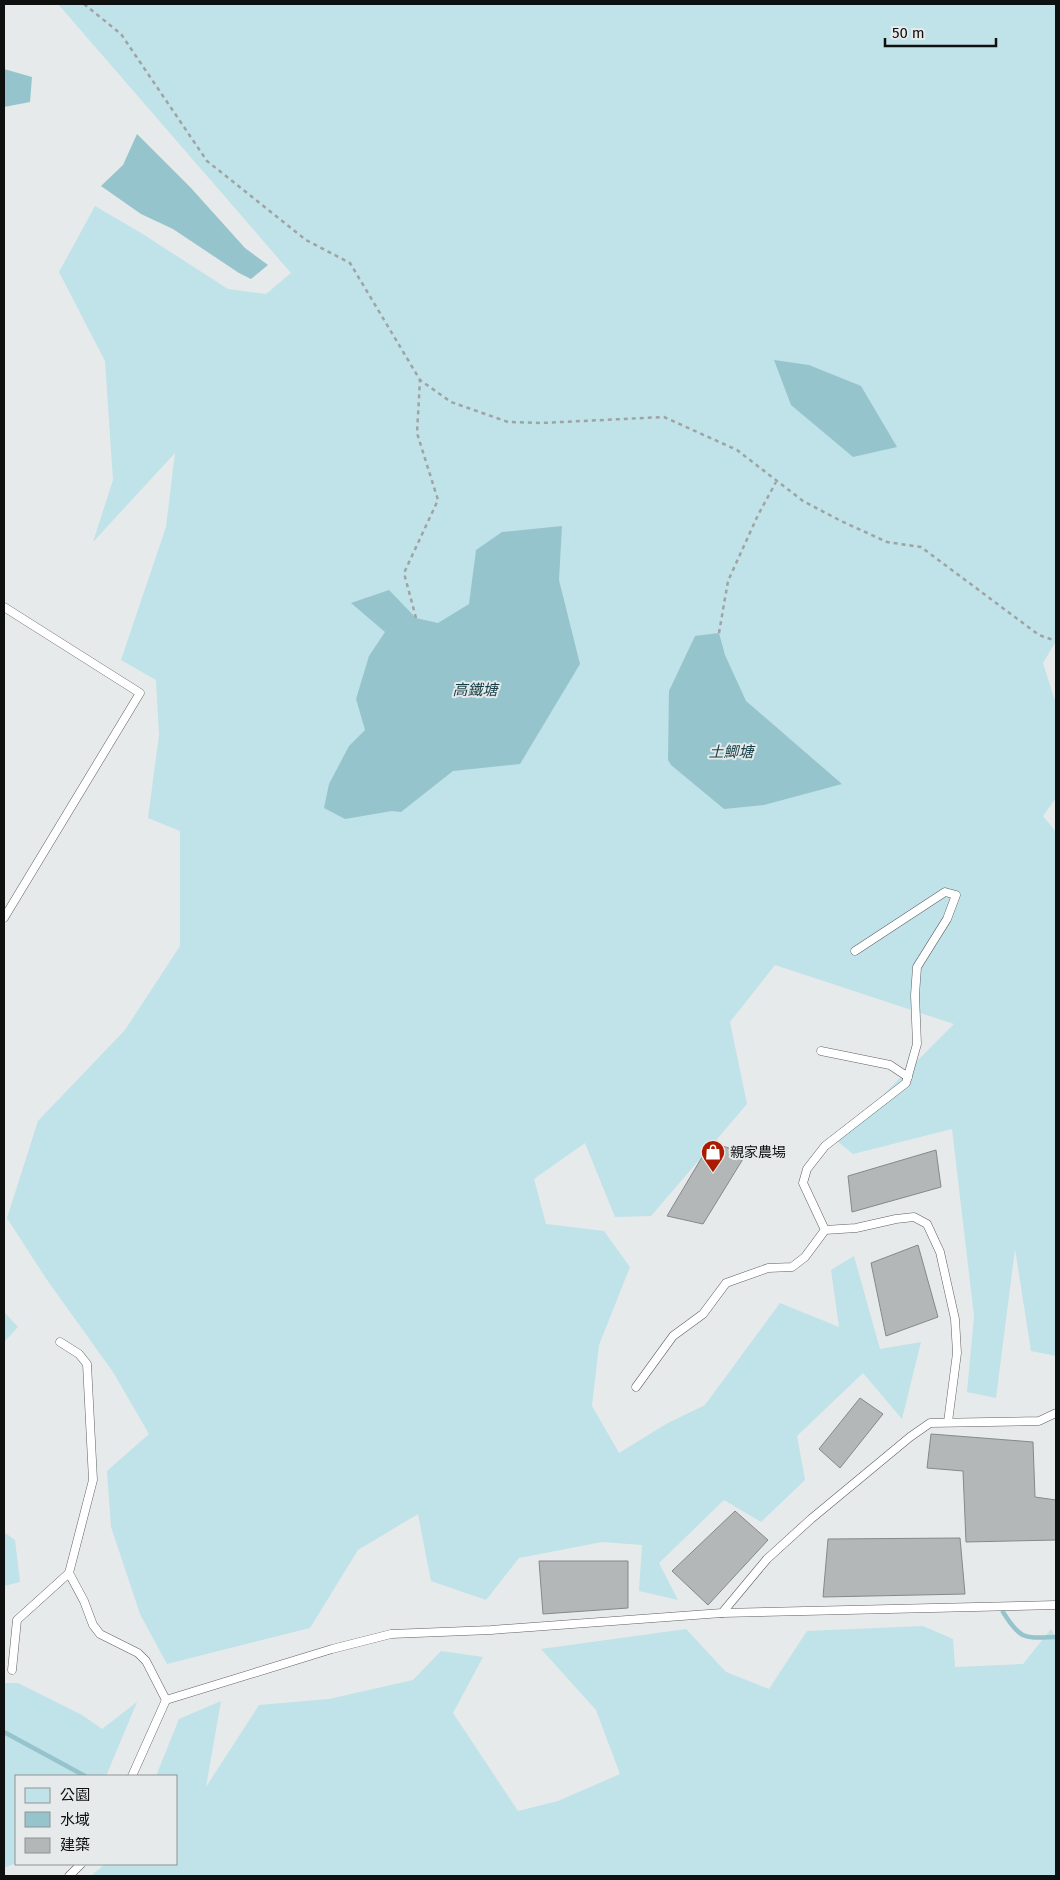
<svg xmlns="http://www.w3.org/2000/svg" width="1060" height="1880" font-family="'Fira Sans','Noto Sans TC',sans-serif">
	<rect width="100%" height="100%" fill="#e6eaea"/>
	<g fill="#c0e2e9">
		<polygon points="58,4 1056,4 1056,641 1043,663 1056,704 1056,798 1043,816 1056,832 1056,1356 1031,1351 1015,1249 996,1398 967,1392 974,1316 952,1129 853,1154 837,1141 954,1024 775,965 730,1022 747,1104 651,1216 615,1217 585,1143 534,1179 546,1224 604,1231 630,1267 599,1345 592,1406 619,1453 666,1424 705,1405 780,1303 839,1327 831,1270 854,1256 880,1349 921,1342 902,1419 863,1373 797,1436 805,1480 761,1522 724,1500 659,1563 678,1600 639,1591 642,1545 602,1542 519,1558 486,1600 431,1581 418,1514 358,1550 310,1628 167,1664 140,1614 111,1527 107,1471 149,1434 113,1372 45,1277 7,1218 38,1121 125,1030 180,946 180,831 148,818 159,735 156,680 121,660 166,527 175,453 93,542 113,480 105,361 59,272 95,206 141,233 228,289 266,294 291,273"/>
		<polygon points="4,1312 18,1327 4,1342"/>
		<polygon points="4,1532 15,1540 20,1582 4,1586"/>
		<polygon points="923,1626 953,1639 955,1667 1023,1664 1051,1629 1056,1640 1056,1876 91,1876 105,1864 176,1864 176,1776 156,1776 179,1719 221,1701 206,1787 259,1705 329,1699 413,1680 441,1651 483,1657 453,1713 518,1811 558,1801 620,1774 596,1710 541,1649 686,1629 726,1672 769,1689 807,1631"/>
		<polygon points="4,1683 18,1683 82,1715 102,1729 137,1702 106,1776 16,1776 16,1863 4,1868"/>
	</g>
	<g fill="#96c4cd">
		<polygon points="4,69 32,77 30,102 4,107"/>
		<polygon points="137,134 191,188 245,248 268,265 251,279 239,273 173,229 141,214 101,186 123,165"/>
		<polygon points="774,360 809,365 861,386 897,447 853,457 791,405"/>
		<polygon points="562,526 559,580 580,664 520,764 453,771 401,812 392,811 345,819 324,808 329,784 349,746 365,730 356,699 369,656 385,632 351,603 389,590 416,618 438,623 469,604 476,550 502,532"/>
		<polygon points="719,633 725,655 746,701 842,784 764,805 724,809 671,765 668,760 669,691 695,636"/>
	</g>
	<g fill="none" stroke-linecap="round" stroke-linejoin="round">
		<g stroke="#96c4cd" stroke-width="4.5">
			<path d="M1003 1612C1021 1641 1025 1638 1056 1637"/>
			<polyline points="4,1732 85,1776"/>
		</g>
	</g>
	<g fill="#b3b7b8" stroke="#858989">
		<polygon points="711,1142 746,1154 703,1224 667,1216"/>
		<polygon points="936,1150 941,1187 852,1212 848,1176"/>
		<polygon points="918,1245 938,1317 886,1336 871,1263"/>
		<polygon points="860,1398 883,1414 840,1468 819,1449"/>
		<polygon points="931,1434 1033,1442 1035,1497 1056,1500 1056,1540 966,1542 963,1471 927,1468"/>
		<polygon points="735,1511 768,1540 708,1605 672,1571"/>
		<polygon points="960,1538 965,1594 823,1597 828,1539"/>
		<polygon points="539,1561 628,1561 628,1608 543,1614"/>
	</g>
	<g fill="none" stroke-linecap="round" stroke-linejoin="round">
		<g stroke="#5e6162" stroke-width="9">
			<g id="service">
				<polyline points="4,607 140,693 4,918"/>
				<polyline points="821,1051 890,1065 908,1077"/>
				<polyline points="825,1230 856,1228 896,1219 914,1217 927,1224 940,1252 955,1319 957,1353 948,1422"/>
				<polyline points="60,1342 79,1354 87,1364 93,1480 69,1573 84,1601 93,1625 100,1634 138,1653 146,1661 166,1700"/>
				<polyline points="636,1387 673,1336 703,1314 726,1283 768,1268 792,1267 805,1257 825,1230 803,1183 807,1169 825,1146 906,1083 917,1044 915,995 917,967 947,919 956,895 945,892 855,951"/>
				<polyline points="722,1613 1056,1605"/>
				<polyline points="12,1670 17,1620 69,1573"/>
				<polyline points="132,1776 166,1700 332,1649 391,1634 491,1630 722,1613 767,1559 811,1519 910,1437 930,1423 1039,1421 1056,1413"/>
				<polyline points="69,1876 81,1864"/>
			</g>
		</g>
		<g stroke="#a0a3a3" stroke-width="2.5" stroke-dasharray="4 4" stroke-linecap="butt">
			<polyline points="84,4 121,34 207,161 306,240 350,263 420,380 451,402 508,422 541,423 664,417 737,450 803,501 841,521 887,542 921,547 1039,635 1056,641"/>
			<polyline points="416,618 404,573 438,500 417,433 420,380"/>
			<polyline points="719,633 728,581 758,515 776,482"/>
		</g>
		<use href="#service" stroke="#fff" stroke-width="8"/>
	</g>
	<defs>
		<g id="shop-pin" transform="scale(1.25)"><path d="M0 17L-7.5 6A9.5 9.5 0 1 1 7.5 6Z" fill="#aa1b01" stroke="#e6eaea"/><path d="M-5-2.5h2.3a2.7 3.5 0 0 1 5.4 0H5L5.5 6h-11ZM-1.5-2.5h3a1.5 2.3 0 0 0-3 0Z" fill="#fff"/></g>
	</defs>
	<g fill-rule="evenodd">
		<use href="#shop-pin" x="713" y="1152"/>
	</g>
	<g text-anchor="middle" stroke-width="4" stroke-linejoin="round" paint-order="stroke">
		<g font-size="14" fill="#0f1010" stroke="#e6eaea" text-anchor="start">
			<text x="730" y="1157">親家農場</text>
		</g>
		<g font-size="15" font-style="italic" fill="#143e46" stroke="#e6eaea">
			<text x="475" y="695">高鐵塘</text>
			<text x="731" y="757">土鯽塘</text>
		</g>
	</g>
	<rect width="1060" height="1880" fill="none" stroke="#0f1010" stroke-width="10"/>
	<rect x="15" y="1775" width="162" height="90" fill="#e6eaea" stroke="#909393"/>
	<rect x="25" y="1788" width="25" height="15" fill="#c0e2e9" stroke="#909393"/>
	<text x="60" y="1800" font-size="15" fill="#0f1010">公園</text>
	<rect x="25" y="1812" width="25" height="15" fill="#96c4cd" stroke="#909393"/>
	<text x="60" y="1825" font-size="15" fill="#0f1010">水域</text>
	<rect x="25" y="1838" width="25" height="15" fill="#b3b7b8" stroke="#909393"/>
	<text x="60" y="1850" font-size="15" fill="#0f1010">建築</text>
	<path d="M885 38v8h111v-8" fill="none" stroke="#0f1010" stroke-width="2.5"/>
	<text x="892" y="38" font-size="15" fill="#0f1010" stroke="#e6eaea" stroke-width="4" paint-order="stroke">50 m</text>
</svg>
